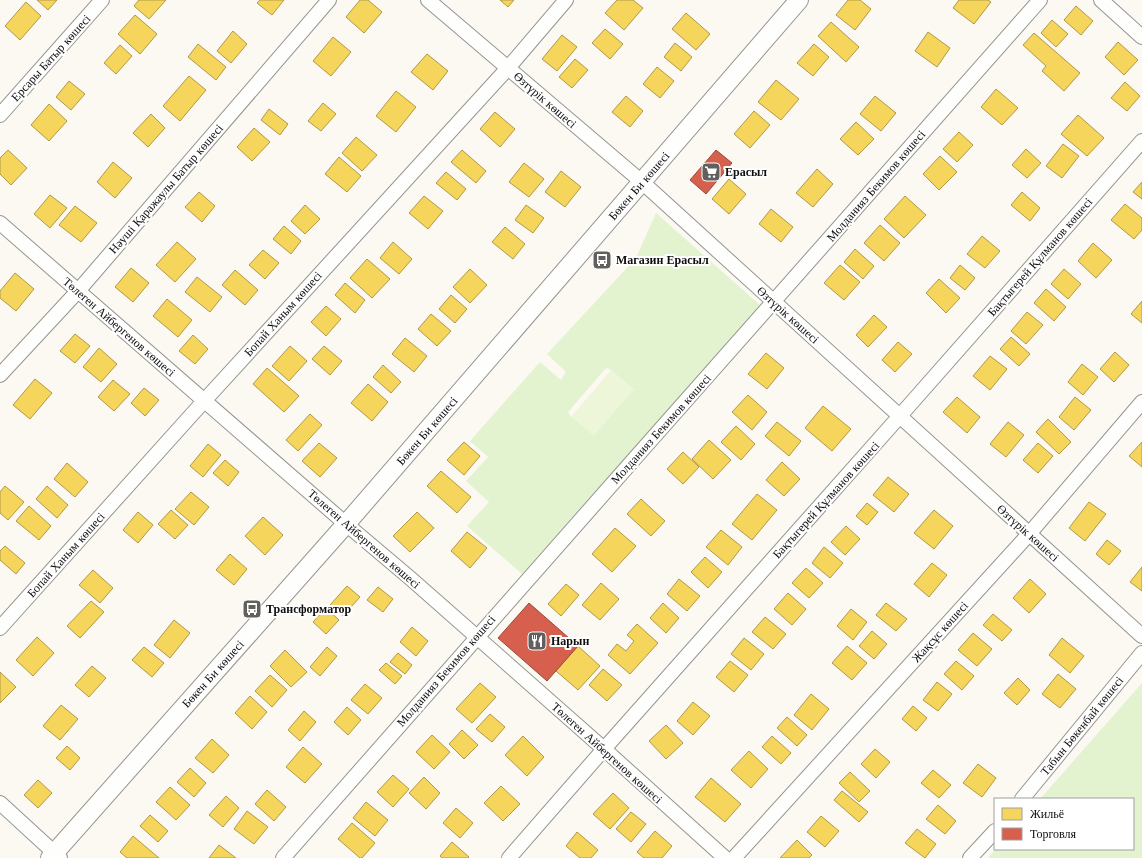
<svg xmlns="http://www.w3.org/2000/svg" width="1142" height="858" font-family="'Libre Baskerville',serif">
	<rect width="100%" height="100%" fill="#fbf9f2"/>
	<g fill="#e3f3cf" fill-rule="evenodd">
		<path d="M656 213 760 305 522 574 467 526 489 502 466 481 488 457 470 441 540 362 561 380 566 372 547 354 636 258ZM606 368 611 370 634 390 571 417 568 412Z"/>
		<polygon points="1142,683 1142,858 988,858 996,849 1133,849 1133,799 1040,799"/>
	</g>
	<polygon fill="#eef6da" points="611,370 634,389 594,436 571,417"/>
	<g fill="#f6d55c" stroke="#b09945">
		<polygon points="37,0 57,0 48,10"/>
		<polygon points="139,0 166,0 149,19 134,6"/>
		<polygon points="260,0 284,0 272,15 257,3"/>
		<polygon points="360,0 368,0 382,12 364,33 346,17"/>
		<polygon points="500,0 514,0 508,7"/>
		<polygon points="617,0 633,0 643,8 624,30 605,13"/>
		<polygon points="848,0 860,0 871,9 855,30 836,15"/>
		<polygon points="959,0 988,0 991,2 974,24 953,8"/>
		<polygon points="26,2 41,16 20,40 5,26"/>
		<polygon points="1076,6 1093,21 1081,35 1064,20"/>
		<polygon points="686,13 710,34 696,50 672,29"/>
		<polygon points="135,15 157,34 140,54 118,34"/>
		<polygon points="1052,20 1068,34 1056,47 1041,33"/>
		<polygon points="831,22 859,47 846,62 818,36"/>
		<polygon points="605,29 623,44 610,59 592,43"/>
		<polygon points="233,31 247,44 231,63 217,51"/>
		<polygon points="928,32 950,48 937,67 915,51"/>
		<polygon points="1034,33 1080,73 1064,91 1042,71 1046,66 1023,45"/>
		<polygon points="562,35 577,47 557,71 542,59"/>
		<polygon points="333,37 351,52 331,76 313,61"/>
		<polygon points="1118,42 1138,60 1124,75 1105,57"/>
		<polygon points="675,43 692,57 681,71 664,57"/>
		<polygon points="198,44 226,67 216,80 188,57"/>
		<polygon points="814,44 829,57 813,76 797,63"/>
		<polygon points="120,45 132,56 116,74 104,63"/>
		<polygon points="427,54 448,71 433,90 411,72"/>
		<polygon points="575,59 588,70 572,88 559,77"/>
		<polygon points="657,67 674,81 660,98 643,84"/>
		<polygon points="189,76 206,90 180,121 163,106"/>
		<polygon points="776,80 799,99 781,120 758,102"/>
		<polygon points="69,81 85,94 71,110 56,97"/>
		<polygon points="1125,82 1140,96 1127,111 1111,98"/>
		<polygon points="996,89 1018,108 1002,125 981,107"/>
		<polygon points="396,91 416,107 396,132 376,116"/>
		<polygon points="626,96 643,111 630,127 612,112"/>
		<polygon points="875,96 896,113 881,131 860,114"/>
		<polygon points="323,103 336,114 321,131 308,121"/>
		<polygon points="49,104 67,121 49,141 31,125"/>
		<polygon points="269,109 288,124 280,135 261,120"/>
		<polygon points="754,111 770,125 750,148 734,134"/>
		<polygon points="495,112 515,129 500,147 480,129"/>
		<polygon points="151,114 165,128 148,147 133,133"/>
		<polygon points="1078,115 1104,138 1087,156 1061,134"/>
		<polygon points="856,122 874,139 858,155 840,139"/>
		<polygon points="254,128 270,142 252,161 237,147"/>
		<polygon points="959,132 973,145 957,162 943,149"/>
		<polygon points="356,137 377,155 362,171 342,153"/>
		<polygon points="1063,144 1079,156 1062,178 1046,166"/>
		<polygon points="1026,149 1041,163 1027,178 1012,165"/>
		<polygon points="8,150 27,168 11,185 0,174 0,158"/>
		<polygon points="462,150 486,171 476,183 451,162"/>
		<polygon points="940,156 957,172 939,190 923,174"/>
		<polygon points="339,157 361,176 347,192 325,174"/>
		<polygon points="113,162 132,178 115,198 97,182"/>
		<polygon points="524,163 544,179 529,197 509,182"/>
		<polygon points="817,169 833,184 813,207 796,193"/>
		<polygon points="561,171 581,187 565,207 545,192"/>
		<polygon points="446,172 466,189 457,200 436,183"/>
		<polygon points="729,179 746,194 729,214 712,199"/>
		<polygon points="1142,182 1142,199 1133,192"/>
		<polygon points="199,192 215,206 202,222 185,207"/>
		<polygon points="1022,192 1040,208 1030,221 1011,205"/>
		<polygon points="50,195 67,208 50,228 34,214"/>
		<polygon points="424,196 443,211 428,229 409,213"/>
		<polygon points="905,196 926,215 904,238 884,219"/>
		<polygon points="1125,204 1142,218 1142,230 1134,239 1111,220"/>
		<polygon points="305,205 320,219 305,234 291,221"/>
		<polygon points="526,205 544,218 533,233 515,220"/>
		<polygon points="75,206 97,223 81,242 59,225"/>
		<polygon points="771,209 793,227 781,242 759,224"/>
		<polygon points="880,225 900,243 884,261 864,243"/>
		<polygon points="284,226 301,241 291,254 273,239"/>
		<polygon points="505,227 525,244 513,259 492,242"/>
		<polygon points="982,236 1000,251 985,268 967,254"/>
		<polygon points="177,242 196,259 175,282 156,265"/>
		<polygon points="393,242 412,259 399,274 380,258"/>
		<polygon points="1093,243 1112,260 1096,278 1078,261"/>
		<polygon points="855,249 874,266 863,279 844,262"/>
		<polygon points="263,250 279,263 265,279 249,265"/>
		<polygon points="367,259 390,279 372,298 350,278"/>
		<polygon points="840,265 860,282 844,300 824,283"/>
		<polygon points="960,265 975,278 965,290 950,278"/>
		<polygon points="131,268 149,283 133,302 115,287"/>
		<polygon points="470,269 487,285 470,303 453,287"/>
		<polygon points="1064,269 1081,284 1068,299 1051,284"/>
		<polygon points="235,270 258,290 245,305 222,285"/>
		<polygon points="15,273 34,289 16,311 0,298 0,291"/>
		<polygon points="197,277 222,297 210,312 185,292"/>
		<polygon points="939,279 960,298 946,313 926,293"/>
		<polygon points="345,283 365,300 355,313 335,295"/>
		<polygon points="1046,289 1066,307 1054,321 1034,303"/>
		<polygon points="451,295 467,309 455,323 439,309"/>
		<polygon points="167,299 192,320 178,337 153,316"/>
		<polygon points="1142,301 1142,323 1131,314"/>
		<polygon points="326,306 341,319 326,336 311,322"/>
		<polygon points="1027,312 1043,325 1026,344 1011,331"/>
		<polygon points="431,314 451,331 437,346 418,329"/>
		<polygon points="874,315 887,327 868,347 856,335"/>
		<polygon points="75,334 90,346 75,363 60,351"/>
		<polygon points="193,335 208,349 195,364 179,351"/>
		<polygon points="1011,337 1030,354 1019,366 1000,349"/>
		<polygon points="405,338 427,356 414,372 392,354"/>
		<polygon points="898,342 912,354 895,372 882,360"/>
		<polygon points="290,346 307,361 289,381 272,366"/>
		<polygon points="324,346 342,361 330,375 312,359"/>
		<polygon points="99,348 117,364 101,382 83,367"/>
		<polygon points="1115,352 1129,365 1114,382 1100,369"/>
		<polygon points="766,353 784,368 767,389 748,374"/>
		<polygon points="990,356 1007,369 990,390 973,376"/>
		<polygon points="1082,364 1098,377 1083,395 1068,382"/>
		<polygon points="383,365 401,382 391,393 373,377"/>
		<polygon points="267,368 299,396 284,412 253,384"/>
		<polygon points="35,379 52,393 30,419 13,405"/>
		<polygon points="113,380 130,394 114,411 98,397"/>
		<polygon points="368,384 388,402 372,421 351,403"/>
		<polygon points="144,388 159,400 145,416 131,403"/>
		<polygon points="748,395 767,412 752,430 732,412"/>
		<polygon points="957,397 980,417 967,433 943,412"/>
		<polygon points="1075,397 1091,410 1074,430 1059,417"/>
		<polygon points="823,406 851,429 832,451 805,428"/>
		<polygon points="310,414 322,425 298,451 286,440"/>
		<polygon points="1048,419 1071,442 1059,454 1036,432"/>
		<polygon points="777,422 801,441 789,456 765,436"/>
		<polygon points="1008,422 1024,435 1006,457 990,444"/>
		<polygon points="736,426 755,444 741,460 721,442"/>
		<polygon points="709,440 731,460 713,479 692,459"/>
		<polygon points="464,442 480,456 464,475 447,460"/>
		<polygon points="1142,442 1142,467 1129,456"/>
		<polygon points="319,443 337,458 320,477 302,461"/>
		<polygon points="1038,443 1053,456 1038,473 1023,460"/>
		<polygon points="208,444 221,455 203,477 190,466"/>
		<polygon points="683,452 699,467 683,484 667,469"/>
		<polygon points="225,460 239,472 228,486 213,473"/>
		<polygon points="782,462 800,479 784,496 766,480"/>
		<polygon points="67,463 88,482 75,497 54,479"/>
		<polygon points="441,471 471,497 457,513 427,486"/>
		<polygon points="888,477 909,494 894,512 873,495"/>
		<polygon points="5,486 24,502 8,520 0,513 0,492"/>
		<polygon points="47,486 68,505 57,518 36,499"/>
		<polygon points="191,492 209,507 194,525 175,509"/>
		<polygon points="757,494 777,510 752,540 732,524"/>
		<polygon points="641,499 665,521 651,536 627,514"/>
		<polygon points="1089,502 1106,514 1085,541 1069,528"/>
		<polygon points="867,503 878,512 867,525 856,516"/>
		<polygon points="29,506 51,526 39,540 16,521"/>
		<polygon points="171,510 188,525 175,539 158,524"/>
		<polygon points="934,510 953,526 934,549 914,533"/>
		<polygon points="138,512 153,525 138,543 123,530"/>
		<polygon points="417,512 434,528 410,552 393,536"/>
		<polygon points="263,517 283,535 265,555 245,536"/>
		<polygon points="846,526 860,539 845,555 831,542"/>
		<polygon points="615,528 636,546 612,572 592,554"/>
		<polygon points="721,530 742,547 728,565 706,547"/>
		<polygon points="467,532 487,548 470,568 451,551"/>
		<polygon points="1107,540 1121,551 1109,565 1096,554"/>
		<polygon points="5,546 25,563 16,574 0,560 0,551"/>
		<polygon points="824,547 843,563 830,578 812,563"/>
		<polygon points="230,554 247,569 234,585 216,570"/>
		<polygon points="705,557 722,572 708,588 691,572"/>
		<polygon points="932,563 947,575 929,597 914,584"/>
		<polygon points="1142,567 1142,591 1130,582"/>
		<polygon points="806,568 823,583 809,598 792,583"/>
		<polygon points="93,570 113,588 100,603 79,585"/>
		<polygon points="679,579 700,596 687,611 667,594"/>
		<polygon points="1030,579 1046,594 1029,613 1013,598"/>
		<polygon points="601,583 619,599 600,620 582,605"/>
		<polygon points="566,584 579,595 561,616 548,604"/>
		<polygon points="347,586 360,597 343,616 330,605"/>
		<polygon points="378,587 393,599 383,612 367,600"/>
		<polygon points="788,593 806,609 792,625 774,609"/>
		<polygon points="91,601 104,612 80,638 67,626"/>
		<polygon points="663,603 679,618 666,633 650,618"/>
		<polygon points="886,603 907,619 896,631 876,615"/>
		<polygon points="326,608 339,620 326,634 313,622"/>
		<polygon points="851,609 867,622 853,640 837,626"/>
		<polygon points="993,614 1012,630 1002,641 983,625"/>
		<polygon points="765,617 786,634 773,649 752,632"/>
		<polygon points="174,620 190,633 170,658 154,645"/>
		<polygon points="637,624 658,643 630,674 608,655 617,644 626,651 634,641 627,635"/>
		<polygon points="412,627 428,641 416,656 400,642"/>
		<polygon points="872,631 887,644 874,659 859,646"/>
		<polygon points="973,633 992,649 977,666 958,650"/>
		<polygon points="37,637 54,653 33,676 16,660"/>
		<polygon points="744,638 764,654 751,670 731,654"/>
		<polygon points="1062,638 1084,656 1070,673 1049,655"/>
		<polygon points="578,646 600,666 578,690 556,671"/>
		<polygon points="847,646 867,663 852,680 832,663"/>
		<polygon points="144,647 164,663 152,677 132,660"/>
		<polygon points="327,647 337,656 320,676 310,667"/>
		<polygon points="285,650 307,672 291,687 270,666"/>
		<polygon points="398,653 412,665 405,674 390,662"/>
		<polygon points="730,661 748,675 734,692 716,677"/>
		<polygon points="956,661 974,676 962,690 944,674"/>
		<polygon points="386,663 402,676 395,684 379,670"/>
		<polygon points="92,666 106,678 89,697 75,685"/>
		<polygon points="603,669 622,685 607,701 589,685"/>
		<polygon points="0,672 16,687 0,703"/>
		<polygon points="1058,674 1076,689 1060,708 1042,694"/>
		<polygon points="270,675 287,690 272,707 255,691"/>
		<polygon points="1018,678 1030,690 1017,705 1004,693"/>
		<polygon points="937,682 952,694 938,711 923,700"/>
		<polygon points="480,683 496,697 472,723 456,709"/>
		<polygon points="365,684 382,698 368,714 351,700"/>
		<polygon points="811,694 829,709 812,730 794,715"/>
		<polygon points="250,696 267,712 252,729 235,713"/>
		<polygon points="693,702 710,716 693,735 677,721"/>
		<polygon points="61,705 78,719 60,740 43,726"/>
		<polygon points="913,706 927,718 916,731 902,719"/>
		<polygon points="347,707 361,720 348,735 334,722"/>
		<polygon points="304,711 316,722 300,741 288,730"/>
		<polygon points="490,714 505,727 492,742 476,729"/>
		<polygon points="787,717 807,735 797,746 777,728"/>
		<polygon points="666,725 683,743 666,759 649,741"/>
		<polygon points="462,730 478,745 464,759 449,744"/>
		<polygon points="432,735 450,752 434,769 416,752"/>
		<polygon points="523,736 544,757 527,776 505,755"/>
		<polygon points="772,736 791,753 781,764 762,747"/>
		<polygon points="212,739 229,755 213,773 195,758"/>
		<polygon points="67,746 80,758 70,770 56,758"/>
		<polygon points="303,747 322,764 305,783 286,767"/>
		<polygon points="875,749 890,762 876,778 861,764"/>
		<polygon points="749,751 768,769 751,788 731,770"/>
		<polygon points="978,764 996,778 982,797 963,783"/>
		<polygon points="190,768 206,783 194,797 177,782"/>
		<polygon points="933,770 951,785 939,798 921,783"/>
		<polygon points="850,772 870,791 859,802 839,783"/>
		<polygon points="393,775 409,789 393,807 377,792"/>
		<polygon points="424,777 440,793 426,809 409,793"/>
		<polygon points="711,778 741,804 725,822 695,797"/>
		<polygon points="38,780 52,793 38,808 24,795"/>
		<polygon points="501,786 520,804 503,821 484,803"/>
		<polygon points="170,787 190,805 176,820 156,802"/>
		<polygon points="267,790 286,807 274,821 255,804"/>
		<polygon points="842,791 868,812 859,822 834,800"/>
		<polygon points="613,793 629,808 610,829 593,814"/>
		<polygon points="226,796 239,808 223,827 209,815"/>
		<polygon points="366,802 388,820 375,836 353,818"/>
		<polygon points="938,805 956,821 945,834 926,819"/>
		<polygon points="456,808 473,823 460,838 443,823"/>
		<polygon points="247,811 268,827 254,844 234,829"/>
		<polygon points="631,812 646,824 631,842 616,829"/>
		<polygon points="150,815 168,831 158,842 140,826"/>
		<polygon points="821,816 839,831 825,847 807,832"/>
		<polygon points="352,823 375,843 362,858 360,858 338,839"/>
		<polygon points="917,829 936,844 925,858 905,843"/>
		<polygon points="655,831 672,846 662,858 644,858 637,852"/>
		<polygon points="577,832 598,850 591,858 580,858 566,846"/>
		<polygon points="133,836 159,858 127,858 120,852"/>
		<polygon points="797,840 812,855 809,858 780,858"/>
		<polygon points="452,842 469,857 468,858 442,858 440,856"/>
		<polygon points="219,845 236,858 209,858"/>
	</g>
	<g fill="#d6604d" stroke="#9a473a">
		<polygon points="716,150 732,163 706,194 690,180"/>
		<polygon points="529,603 578,646 547,681 498,638"/>
	</g>
	<g fill="none" stroke-linecap="round" stroke-linejoin="round">
		<g stroke="#959491" stroke-width="16">
			<g id="minor">
				<polyline points="428,0 642,182 1142,636"/>
				<polyline points="1101,0 1142,37"/>
				<polyline points="0,115 102,0"/>
				<polyline points="0,223 346,524 410,578 604,749 725,858"/>
				<polyline points="0,375 78,291 329,0"/>
				<polyline points="0,628 204,401 508,68 566,0"/>
				<polyline points="1022,799 1142,653"/>
				<polyline points="0,803 60,858"/>
				<path d="M283 858C534 571 788 286 1040 0"/>
				<polyline points="509,858 604,749 906,409 1142,141"/>
				<polyline points="734,858 1029,534 1142,402"/>
				<polyline points="970,858 995,831"/>
			</g>
		</g>
		<g stroke="#959491" stroke-width="20">
			<polyline id="tertiary" points="50,858 346,524 799,0"/>
		</g>
		<use href="#minor" stroke="#fefefd" stroke-width="14"/>
		<use href="#tertiary" stroke="#fefefd" stroke-width="18"/>
	</g>
	<defs>
		<g id="supermarket-square" transform="scale(1)"><rect x="-9" y="-9" width="18" height="18" rx="4" fill="#61605e" stroke="#fff"/><path d="M-6-5.5h2.5l.6 2H6L4.5 2H-2.5L-4.4-4H-6ZM-1.5 3.2a1.3 1.3 0 1 0 .1 0ZM3 3.2a1.3 1.3 0 1 0 .1 0Z" fill="#fff"/></g>
		<g id="bus-square" transform="scale(1)"><rect x="-9" y="-9" width="18" height="18" rx="4" fill="#61605e" stroke="#fff"/><path d="M-5-6H5V4H4V6H2V4H-2V6H-4V4H-5ZM-3.5-4V0h7V-4ZM-3.5 1.2v1.5H-2V1.2ZM2 1.2v1.5H3.5V1.2Z" fill="#fff"/></g>
		<g id="restaurant-square" transform="scale(1)"><rect x="-9" y="-9" width="18" height="18" rx="4" fill="#61605e" stroke="#fff"/><path d="M-5-6h1v4h1v-4h1v4h1v-4h1v5L-1.5 .5V6h-2V.5L-5-1ZM5-6V6H3V1.5H1.5Q1.5-4 5-6Z" fill="#fff"/></g>
	</defs>
	<g fill-rule="evenodd">
		<use href="#supermarket-square" x="711" y="172"/>
		<use href="#bus-square" x="602" y="260"/>
		<use href="#bus-square" x="252" y="609"/>
		<use href="#restaurant-square" x="537" y="641"/>
	</g>
	<g text-anchor="middle" stroke-width="4" stroke-linejoin="round" paint-order="stroke">
		<g font-size="12" fill="#0e0e0e" stroke="#fff">
			<text transform="translate(51 58) rotate(-48)" y="4">Ерсары Батыр көшесі</text>
			<text transform="translate(545 100) rotate(41)" y="4">Өзтүрік көшесі</text>
			<text transform="translate(639 186) rotate(-49)" y="4">Бөкен Би көшесі</text>
			<text transform="translate(876 186) rotate(-49)" y="4">Молданияз Бекимов көшесі</text>
			<text transform="translate(166 189) rotate(-49)" y="4">Нәуші Қаражаулы Батыр көшесі</text>
			<text transform="translate(1040 257) rotate(-49)" y="4">Бақтыгерей Құлманов көшесі</text>
			<text transform="translate(283 314) rotate(-48)" y="4">Бопай Ханым көшесі</text>
			<text transform="translate(788 315) rotate(42)" y="4">Өзтүрік көшесі</text>
			<text transform="translate(119 327) rotate(41)" y="4">Төлеген Айбергенов көшесі</text>
			<text transform="translate(661 429) rotate(-48)" y="4">Молданияз Бекимов көшесі</text>
			<text transform="translate(427 431) rotate(-49)" y="4">Бөкен Би көшесі</text>
			<text transform="translate(826 500) rotate(-48)" y="4">Бақтыгерей Құлманов көшесі</text>
			<text transform="translate(1028 533) rotate(42)" y="4">Өзтүрік көшесі</text>
			<text transform="translate(364 539) rotate(41)" y="4">Төлеген Айбергенов көшесі</text>
			<text transform="translate(66 555) rotate(-48)" y="4">Бопай Ханым көшесі</text>
			<text transform="translate(940 632) rotate(-48)" y="4">Жақсұс көшесі</text>
			<text transform="translate(446 671) rotate(-49)" y="4">Молданияз Бекимов көшесі</text>
			<text transform="translate(213 674) rotate(-48)" y="4">Бөкен Би көшесі</text>
			<text transform="translate(1082 726) rotate(-51)" y="4">Табын Бөкенбай көшесі</text>
			<text transform="translate(607 753) rotate(42)" y="4">Төлеген Айбергенов көшесі</text>
		</g>
		<g font-size="12" font-weight="bold" fill="#0e0e0e" stroke="#fff" text-anchor="start">
			<text x="725" y="176">Ерасыл</text>
			<text x="616" y="264">Магазин Ерасыл</text>
			<text x="266" y="613">Трансформатор</text>
			<text x="551" y="645">Нарын</text>
		</g>
	</g>
	<rect x="994" y="798" width="140" height="52" fill="#ffffff" stroke="#9f9f9f"/>
	<rect x="1002" y="808" width="20" height="12" fill="#f6d55c" stroke="#9f9f9f"/>
	<text x="1030" y="818" font-size="12" fill="#0e0e0e">Жильё</text>
	<rect x="1002" y="828" width="20" height="12" fill="#d6604d" stroke="#9f9f9f"/>
	<text x="1030" y="838" font-size="12" fill="#0e0e0e">Торговля</text>
</svg>
